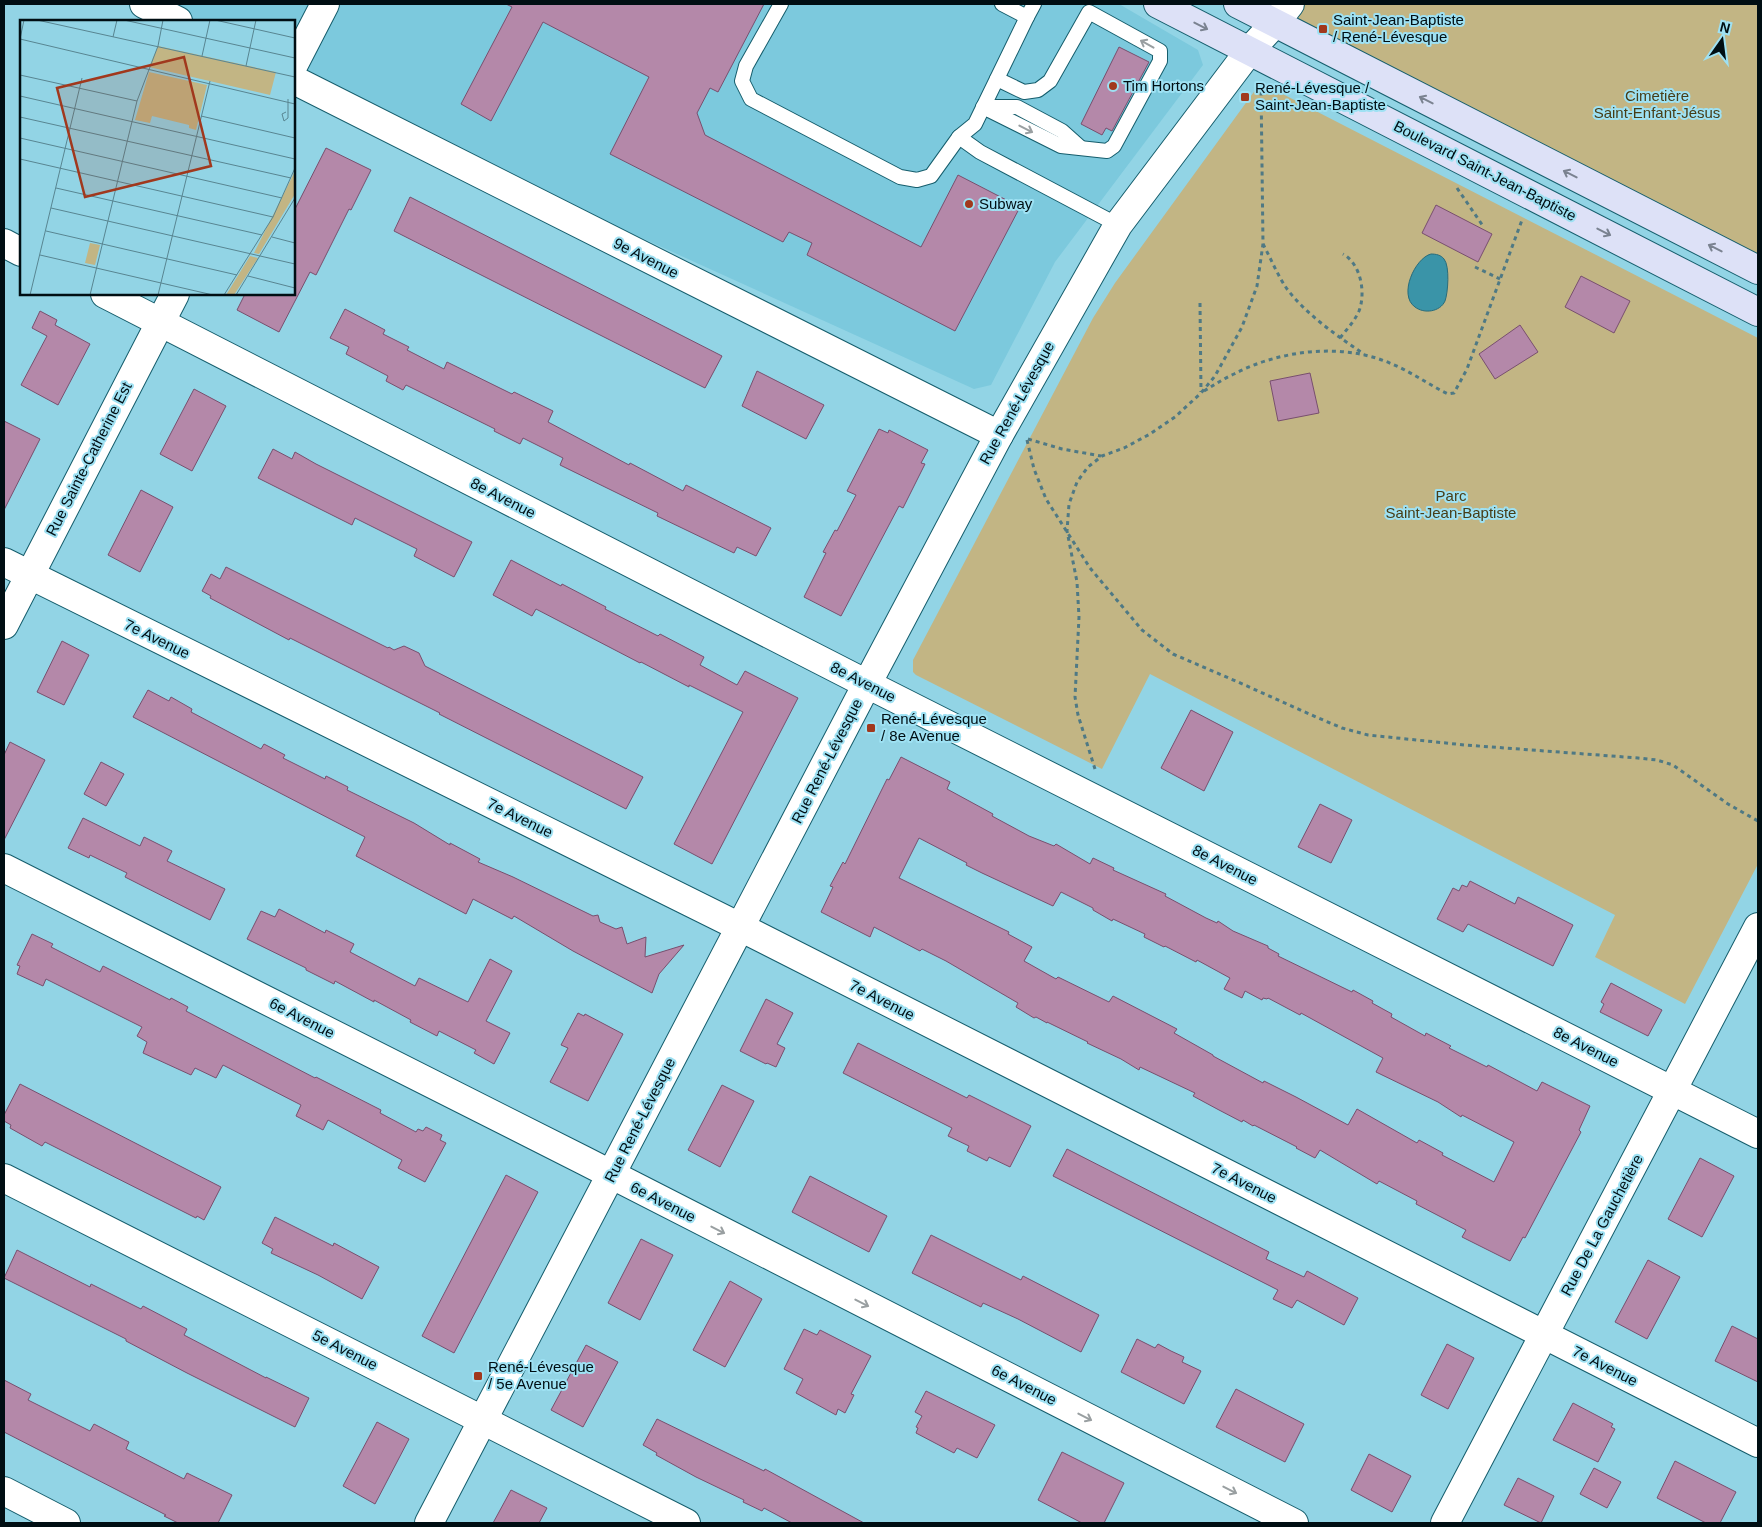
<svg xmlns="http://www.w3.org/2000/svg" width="1762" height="1527" font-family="Arial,sans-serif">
	<rect width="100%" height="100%" fill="#92d4e5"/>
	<polygon fill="#7cc9dd" points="144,4 1119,4 1198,50 1203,65 1055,262 991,385 974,389 294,80 294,21 178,21"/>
	<g fill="#c2b584">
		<polygon points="1290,4 1758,4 1758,270 1275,23"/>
		<polygon points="1267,86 1758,338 1758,864 1685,1004 1595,957 1615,915 1150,674 1102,769 916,675 913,672 913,660 1093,318 1115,283 1256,89"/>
	</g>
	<path fill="#3a94a8" stroke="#296c7b" d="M1431 254C1436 254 1441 255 1444 259 1450 266 1448 293 1445 301 1440 312 1424 314 1415 307 1398 295 1415 258 1431 254Z"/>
	<g fill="#b488a9" stroke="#784f6e" fill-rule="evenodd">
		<polygon points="506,4 764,4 718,92 710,88 697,113 705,135 921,247 958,175 1020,207 955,331 807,255 812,243 789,232 783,242 610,154 649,77 543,22 491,121 461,104 512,7"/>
		<polygon points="1119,47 1149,62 1112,131 1106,128 1102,135 1081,124"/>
		<polygon points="326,148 371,170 351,210 349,209 316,275 310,272 279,332 237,310 245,294 294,294 294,211"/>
		<polygon points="410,197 722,356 705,388 394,231"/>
		<polygon points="1436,205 1492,234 1478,262 1422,233"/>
		<polygon points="1581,276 1630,301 1614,333 1565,307"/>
		<polygon points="345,309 385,330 383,334 409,347 407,350 444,369 447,362 512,394 514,392 551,410 553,411 548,422 629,465 630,463 683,491 686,485 771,528 756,556 737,547 734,553 657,516 658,513 560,465 563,458 523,438 520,444 494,431 495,429 406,385 403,390 386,381 388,376 346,354 349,347 330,338"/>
		<polygon points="40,311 57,320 55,325 90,344 58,405 21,385 47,336 32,328"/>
		<polygon points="1520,325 1538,352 1495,379 1479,354"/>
		<polygon points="757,371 824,405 806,439 742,406"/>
		<polygon points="1310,373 1319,413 1278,421 1270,381"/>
		<polygon points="194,389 226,406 192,471 160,454"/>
		<polygon points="4,421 40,439 4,510"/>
		<polygon points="879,429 888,433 889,430 928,450 921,463 925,464 903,508 899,506 841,616 804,597 826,553 823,552 835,530 837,531 856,495 847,491"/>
		<polygon points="273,449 292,459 295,452 316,464 472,542 454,577 414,556 417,549 355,518 352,525 258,478"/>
		<polygon points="141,490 173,507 140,572 108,555"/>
		<polygon points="511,560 561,586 562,584 606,607 605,609 658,636 660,634 704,657 700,665 737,685 745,671 798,698 712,864 674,844 743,712 689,685 689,687 641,662 640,663 536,609 532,616 493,595"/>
		<polygon points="226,567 388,648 389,647 394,650 404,646 419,653 425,666 643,777 626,809 439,714 440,713 290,638 289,640 210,598 211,596 202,591 211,574 220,579"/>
		<polygon points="62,641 89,655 64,705 37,692"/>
		<polygon points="148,690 169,701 171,697 192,709 191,712 261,749 264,744 285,755 283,758 325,779 326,776 348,787 347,790 414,823 450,845 450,843 480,859 478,862 513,877 593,916 598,915 600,922 616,929 622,927 627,944 646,937 645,957 684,945 659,974 652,993 573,951 514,916 512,919 473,899 466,914 356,856 365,837 133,717"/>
		<polygon points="1191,710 1233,732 1204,791 1161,768"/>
		<polygon points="10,742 45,760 4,840 4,755"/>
		<path d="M901 757 950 782 947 789 993 814 992 816 1029 836 1054 846 1056 844 1090 864 1093 858 1114 868 1113 870 1166 894 1165 896 1206 918 1217 923 1218 921 1233 931 1268 946V948L1279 954 1278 956 1352 992 1353 990 1373 1001 1372 1003 1392 1014 1391 1017 1425 1036 1426 1033 1451 1046 1449 1048 1487 1067 1488 1065 1537 1091 1542 1082 1590 1106 1579 1130 1581 1132 1525 1238 1523 1237 1510 1261 1462 1237 1466 1230 1416 1204 1417 1201 1379 1181 1377 1184 1320 1150 1315 1158 1296 1148 1297 1147 1254 1125 1253 1126 1243 1120 1242 1122 1219 1110 1193 1096 1195 1093 1140 1067 1139 1070 1121 1059 1087 1043 1088 1042 1047 1022V1023L1036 1017 1034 1018 1016 1007 1018 1003 946 961 922 949 920 951 874 927 870 937 821 912 833 887 830 886 843 862 845 864 887 779 889 780ZM919 838 967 863 966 865 982 873 1053 906 1061 892 1093 908V910L1112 921 1113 919 1145 934 1144 937 1164 947 1165 946 1196 962 1197 960 1230 978 1224 989 1242 998 1245 991 1262 1000 1263 998 1267 999 1268 998 1300 1015 1301 1013 1383 1058 1376 1072 1438 1102 1461 1117 1462 1115 1514 1142 1494 1182 1442 1155 1443 1153 1419 1140 1417 1143 1357 1109 1348 1125 1296 1097 1264 1081 1263 1083 1213 1056V1055L1174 1033 1177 1029 1113 996 1109 1002 1058 977 1056 979 1024 961 1032 947 1008 934 1009 932 899 878Z"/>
		<polygon points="101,762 124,774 106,806 84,794"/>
		<polygon points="1320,804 1352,820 1331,863 1298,847"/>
		<polygon points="83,818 140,846 144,837 172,851 167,861 225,889 210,920 125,877 127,873 90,855 89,858 68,848"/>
		<polygon points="1470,881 1515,904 1518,897 1573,925 1553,966 1468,924 1463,932 1437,919 1453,888 1459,891 1462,885 1467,887"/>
		<polygon points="279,909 325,933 326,930 354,944 350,952 415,986 419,978 468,1002 490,959 512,971 486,1021 510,1033 494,1064 474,1053 476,1050 439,1031 437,1036 410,1022 411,1020 374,1000 374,1002 335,981 334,984 306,970 306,968 247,939 261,911 275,917"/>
		<polygon points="32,934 53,944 51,947 100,972 103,966 170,1000 171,998 188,1007 186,1011 315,1078 316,1077 381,1110 380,1113 416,1132 418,1129 423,1131 426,1127 442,1135 440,1140 446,1143 425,1182 398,1168 402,1160 328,1120 323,1130 296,1116 301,1105 223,1065 216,1078 195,1068 191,1075 143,1053 147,1042 137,1036 142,1027 46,979 43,986 17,974 20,966 17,965"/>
		<polygon points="1611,983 1662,1010 1648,1036 1600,1012 1604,1004 1601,1002"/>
		<polygon points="766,999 793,1013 777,1044 785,1048 776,1067 767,1063 766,1064 740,1051"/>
		<polygon points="578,1013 584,1016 585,1014 623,1034 588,1101 550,1082 568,1048 561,1045"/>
		<polygon points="858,1043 967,1098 969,1095 1031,1126 1010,1167 989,1157 987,1161 967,1151 969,1146 948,1136 952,1128 843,1073"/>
		<polygon points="20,1084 221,1187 204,1220 197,1216 196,1218 45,1142 42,1146 10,1128 11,1125 4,1121 4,1115"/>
		<polygon points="722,1085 754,1101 720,1167 688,1150"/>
		<polygon points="1067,1149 1269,1252 1266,1259 1304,1277 1307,1271 1358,1298 1344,1325 1297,1300 1292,1308 1273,1299 1278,1290 1053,1176"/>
		<polygon points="1700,1158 1734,1176 1702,1237 1668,1219"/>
		<polygon points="506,1175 538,1192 454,1353 422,1336"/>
		<polygon points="810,1176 887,1216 869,1252 792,1212"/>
		<polygon points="275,1217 333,1246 334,1243 379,1267 362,1299 318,1275 271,1253 273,1249 262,1243"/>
		<polygon points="931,1235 1021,1280 1023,1276 1099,1315 1081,1352 1018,1319 983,1303 981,1307 912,1273"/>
		<polygon points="641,1239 673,1255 640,1320 608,1303"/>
		<polygon points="17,1250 90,1287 91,1284 141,1309 143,1306 187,1329 184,1335 266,1378 266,1377 309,1398 295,1427 187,1373 126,1341 126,1339 4,1278"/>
		<polygon points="1648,1260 1680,1277 1647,1339 1615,1322"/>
		<polygon points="730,1281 762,1299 725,1367 693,1350"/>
		<polygon points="1732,1326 1758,1339 1758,1382 1715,1361"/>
		<polygon points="804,1329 817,1335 820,1330 871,1356 851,1394 854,1395 845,1413 838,1409 836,1415 796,1393 803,1379 784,1369"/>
		<polygon points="1137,1339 1155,1348 1158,1344 1171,1351 1184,1357 1182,1362 1201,1371 1184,1404 1121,1372"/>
		<polygon points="1447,1344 1474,1358 1448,1409 1421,1395"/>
		<polygon points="586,1345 618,1362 583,1427 551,1410"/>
		<polygon points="4,1380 31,1394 28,1400 90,1431 94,1424 123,1439 129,1442 126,1449 184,1479 187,1473 232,1495 218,1523 178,1523 164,1516 166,1515 4,1432"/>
		<polygon points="1236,1389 1304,1424 1285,1462 1216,1427"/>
		<polygon points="926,1391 995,1425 977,1458 957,1448 954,1453 916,1433 918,1428 916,1427 922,1416 915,1412"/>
		<polygon points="1573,1403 1613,1424 1611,1427 1615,1429 1598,1462 1553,1440"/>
		<polygon points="657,1419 764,1471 765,1469 864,1523 792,1523 764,1508 762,1511 743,1502 744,1500 696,1477 656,1455 657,1453 643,1445"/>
		<polygon points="377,1422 409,1439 375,1504 343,1486"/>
		<polygon points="1062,1452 1124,1483 1104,1523 1082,1523 1038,1500"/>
		<polygon points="1369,1454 1411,1476 1392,1512 1351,1490"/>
		<polygon points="1675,1461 1736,1492 1720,1523 1706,1523 1657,1498"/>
		<polygon points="1594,1468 1621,1482 1607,1508 1580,1494"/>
		<polygon points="1518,1478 1554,1496 1541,1523 1504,1505"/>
		<polygon points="511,1490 547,1508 539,1523 493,1523"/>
	</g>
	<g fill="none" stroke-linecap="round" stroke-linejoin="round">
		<g stroke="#155d6c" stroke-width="16">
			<g id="service">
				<polyline points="781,4 746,66 742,81 751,99 900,177 917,180 931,176 959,137"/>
				<polyline points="1002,4 1027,17 975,124 959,137 980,152 1118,225"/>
				<polyline points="1027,17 1034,4"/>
				<polyline points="983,107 1061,146 1107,151 1114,146 1160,61 1160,51 1089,12 1050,81 1038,90 1024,92 997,79"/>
				<polyline points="986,107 1017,107 1062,131 1081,148"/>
			</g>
		</g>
		<g stroke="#155d6c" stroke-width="30">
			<g id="minor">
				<polyline points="144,4 178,21"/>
				<polyline points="294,64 325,4"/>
				<polyline points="294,80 999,435"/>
				<polyline points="4,243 21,252"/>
				<polyline points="105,294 867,684 1758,1134"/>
				<polyline points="4,562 740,927 1758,1443"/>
				<polyline points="4,625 175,294"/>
				<polyline points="4,868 583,1160 1294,1523"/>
				<polyline points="4,1178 686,1523"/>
				<polyline points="4,1491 66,1523"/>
				<polyline points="429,1523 867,684 999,435 1118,225 1250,50 1275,23 1290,4"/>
				<polyline points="1445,1523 1758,927"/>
			</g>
		</g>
		<g stroke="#155d6c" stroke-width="30">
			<g id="secondary">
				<polyline points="1158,4 1758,312"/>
				<polyline points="1238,4 1758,270"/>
			</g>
		</g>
		<g stroke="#4f7984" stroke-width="3" stroke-dasharray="4 4" stroke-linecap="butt">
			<polyline points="1457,188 1483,226"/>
			<path d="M1263 244C1271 259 1278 276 1287 289 1307 315 1337 336 1364 354"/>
			<polyline points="1475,267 1500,279"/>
			<polyline points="1200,303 1201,392"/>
			<path d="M1340 338C1347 329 1354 322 1359 311 1366 293 1361 264 1343 254"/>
			<path d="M1204 391C1214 385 1223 379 1234 374 1280 350 1343 342 1392 364 1409 371 1425 382 1442 391L1448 394 1454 393 1467 369 1522 220"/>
			<polyline points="1028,439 1062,449 1101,456"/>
			<polyline points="1027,440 1034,469 1046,499 1090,568 1142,630 1173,654 1238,682 1316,717 1342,728 1368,735 1465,745 1638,758 1657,760 1673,765 1728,804 1758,821"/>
			<polyline points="1095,769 1078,715 1075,697 1079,617 1077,582 1067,531 1069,504 1077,482 1088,467 1102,456 1124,448 1150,434 1175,417 1201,393 1215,376 1242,327 1257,286 1263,244 1261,86"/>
		</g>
		<use href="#service" stroke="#fff" stroke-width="14"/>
		<use href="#minor" stroke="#fff" stroke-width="28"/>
		<use href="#secondary" stroke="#dde1f7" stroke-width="28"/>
	</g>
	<defs><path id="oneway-shaft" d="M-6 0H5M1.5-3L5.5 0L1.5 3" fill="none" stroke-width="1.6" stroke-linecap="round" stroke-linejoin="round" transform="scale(1.25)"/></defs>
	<g stroke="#7a8290">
		<use href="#oneway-shaft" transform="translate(1201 26) rotate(27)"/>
		<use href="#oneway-shaft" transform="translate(1426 100) rotate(-153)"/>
		<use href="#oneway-shaft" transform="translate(1570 174) rotate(-153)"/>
		<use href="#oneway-shaft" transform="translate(1604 232) rotate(27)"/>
		<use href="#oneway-shaft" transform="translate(1715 248) rotate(-153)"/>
	</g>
	<g stroke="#999fa1">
		<use href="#oneway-shaft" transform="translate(1147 44) rotate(-151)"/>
		<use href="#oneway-shaft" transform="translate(1026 129) rotate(27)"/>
		<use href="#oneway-shaft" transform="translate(718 1230) rotate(27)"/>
		<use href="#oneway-shaft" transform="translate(862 1303) rotate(27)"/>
		<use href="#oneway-shaft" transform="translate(1085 1417) rotate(27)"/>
		<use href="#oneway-shaft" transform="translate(1230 1490) rotate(27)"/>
	</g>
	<g fill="#a1381d" stroke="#9ee1f3" stroke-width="2">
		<rect x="1318" y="24" width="10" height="10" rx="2.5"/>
		<circle cx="1113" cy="86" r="5"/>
		<rect x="1240" y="92" width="10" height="10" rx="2.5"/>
		<circle cx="969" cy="204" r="5"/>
		<rect x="866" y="723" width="10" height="10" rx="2.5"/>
		<rect x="473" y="1371" width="10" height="10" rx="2.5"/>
	</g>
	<g text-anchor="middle" stroke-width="4" stroke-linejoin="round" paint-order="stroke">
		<g font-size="15" fill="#000e13" stroke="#9ee1f3" text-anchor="start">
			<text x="1333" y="25">Saint-Jean-Baptiste<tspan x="1333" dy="17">/ René-Lévesque</tspan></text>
			<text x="1123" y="91">Tim Hortons</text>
			<text x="1255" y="93">René-Lévesque /<tspan x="1255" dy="17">Saint-Jean-Baptiste</tspan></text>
			<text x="979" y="209">Subway</text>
			<text x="881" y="724">René-Lévesque<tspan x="881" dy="17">/ 8e Avenue</tspan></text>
			<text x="488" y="1372">René-Lévesque<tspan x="488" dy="17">/ 5e Avenue</tspan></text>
		</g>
		<g font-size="15" fill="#473d17" stroke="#9ee1f3">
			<text x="1657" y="101">Cimetière<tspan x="1657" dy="17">Saint-Enfant-Jésus</tspan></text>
			<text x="1451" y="501">Parc<tspan x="1451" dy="17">Saint-Jean-Baptiste</tspan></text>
		</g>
		<g font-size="15" fill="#000e13" stroke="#9ee1f3">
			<text transform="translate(1485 171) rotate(27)" y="5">Boulevard Saint-Jean-Baptiste</text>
			<text transform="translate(646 258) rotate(27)" y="5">9e Avenue</text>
			<text transform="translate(1017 403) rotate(-61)" y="5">Rue René-Lévesque</text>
			<text transform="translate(89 459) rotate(-63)" y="5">Rue Sainte-Catherine Est</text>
			<text transform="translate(503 498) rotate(27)" y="5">8e Avenue</text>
			<text transform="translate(157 639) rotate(26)" y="5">7e Avenue</text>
			<text transform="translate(863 682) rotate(27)" y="5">8e Avenue</text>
			<text transform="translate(827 761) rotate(-63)" y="5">Rue René-Lévesque</text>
			<text transform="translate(520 818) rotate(26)" y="5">7e Avenue</text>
			<text transform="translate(1225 865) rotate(27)" y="5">8e Avenue</text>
			<text transform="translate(882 1000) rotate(27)" y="5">7e Avenue</text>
			<text transform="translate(302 1018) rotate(27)" y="5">6e Avenue</text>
			<text transform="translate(1586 1047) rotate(27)" y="5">8e Avenue</text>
			<text transform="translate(640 1120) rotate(-63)" y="5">Rue René-Lévesque</text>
			<text transform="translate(1244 1183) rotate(27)" y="5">7e Avenue</text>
			<text transform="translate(663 1202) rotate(27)" y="5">6e Avenue</text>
			<text transform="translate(1602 1225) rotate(-62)" y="5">Rue De La Gauchetière</text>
			<text transform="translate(345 1350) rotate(27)" y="5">5e Avenue</text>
			<text transform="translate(1605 1366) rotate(27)" y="5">7e Avenue</text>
			<text transform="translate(1024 1385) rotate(27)" y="5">6e Avenue</text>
		</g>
	</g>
	<g transform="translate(20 20)">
		<rect width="275" height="275" fill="#92d4e5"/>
		<path d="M138 26 256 52 250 75 129 47ZM129 52 187 65 176 110 169 108V105L132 96 130 103 115 100ZM275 151V174L239 234 234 233ZM70 223 80 225 75 245 65 243ZM230 236 238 238 214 275H206Z" fill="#c2b584"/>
		<path fill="none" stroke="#588591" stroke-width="1" d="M17 0 275 57M104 0 275 38M195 0 275 18M93 17 97 0M0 19 4 0M0 19 275 84M182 36 190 0M226 46 236 0M0 55 117 81M0 76 275 139M266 92 262 94 264 101 268 98V79M181 96 275 118M0 97 271 158M0 118 262 178M0 139 253 197M36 168 242 215M31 188 275 244M26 211 217 255M252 217 275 223M20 235 193 275M228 256 275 268M10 275 62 58M70 275 117 81 138 26 143 0M138 275 190 61M204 275 253 197 275 148M216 275 275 178"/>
		<path fill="#a1381d" fill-opacity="0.15" stroke="#a1381d" stroke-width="2.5" d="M164 37 191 146 65 177 37 68Z"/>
		<rect width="275" height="275" fill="none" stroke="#000e13" stroke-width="2.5"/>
	</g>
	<rect width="1762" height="1527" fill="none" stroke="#000e13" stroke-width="10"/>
	<g transform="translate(1722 40) rotate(14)" stroke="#9ee1f3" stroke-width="4" paint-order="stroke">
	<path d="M0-4L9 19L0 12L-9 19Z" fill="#000e13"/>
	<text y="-8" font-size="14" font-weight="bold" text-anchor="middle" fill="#000e13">N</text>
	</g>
</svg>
